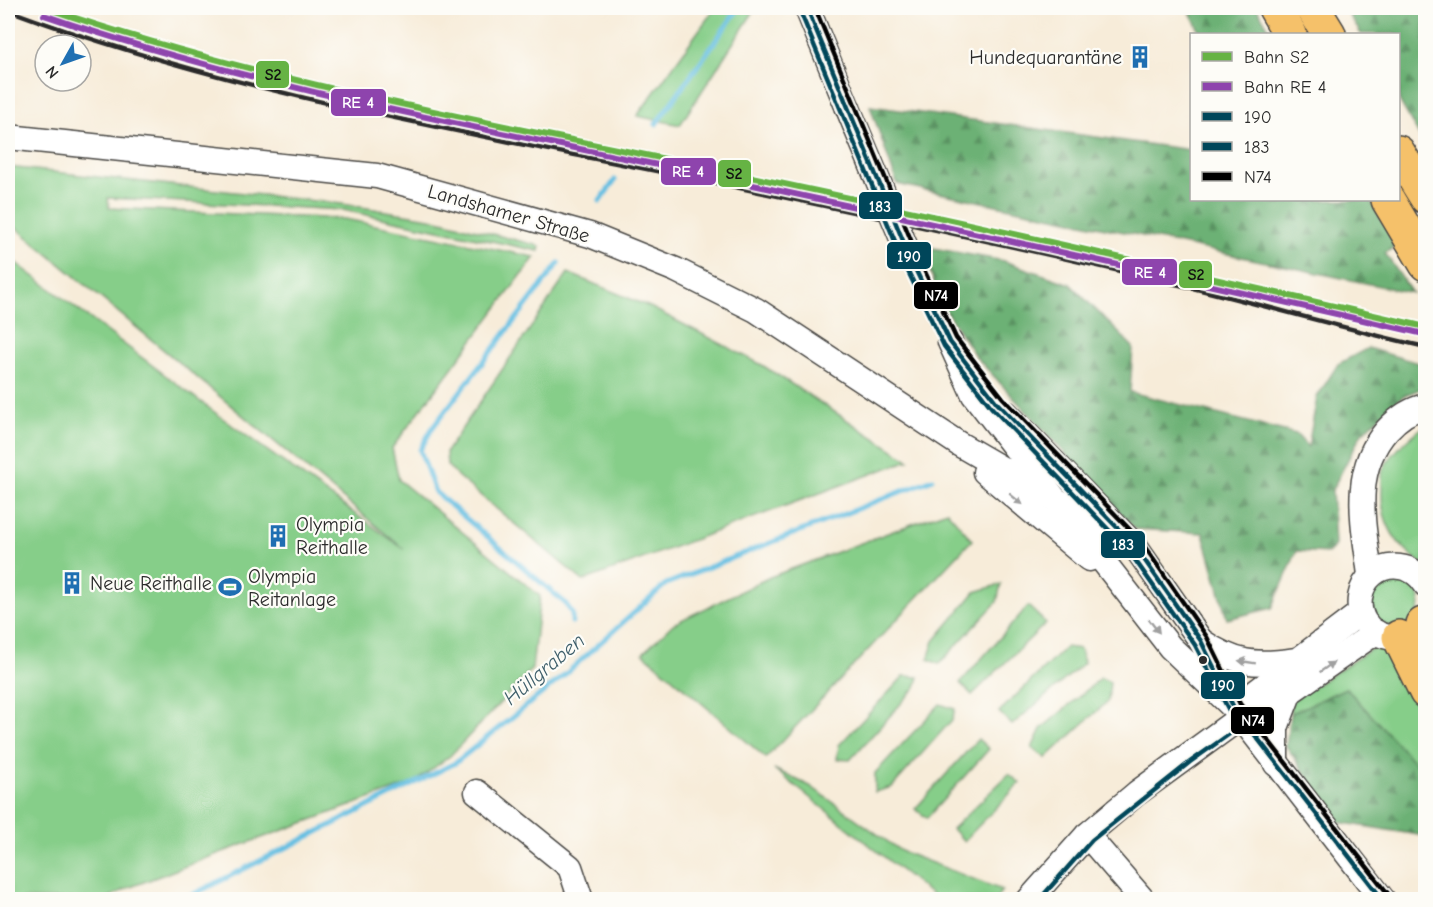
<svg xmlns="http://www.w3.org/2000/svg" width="1433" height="907" font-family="'Comic Neue',sans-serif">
	<defs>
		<pattern id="forest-firs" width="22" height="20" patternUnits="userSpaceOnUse" patternTransform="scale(1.5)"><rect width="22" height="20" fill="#6cb175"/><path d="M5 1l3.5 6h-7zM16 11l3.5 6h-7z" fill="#599060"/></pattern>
	</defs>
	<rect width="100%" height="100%" fill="#fdfcf7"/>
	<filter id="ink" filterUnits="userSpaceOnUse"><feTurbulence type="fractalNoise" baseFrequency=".0167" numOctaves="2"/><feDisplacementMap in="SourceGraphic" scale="12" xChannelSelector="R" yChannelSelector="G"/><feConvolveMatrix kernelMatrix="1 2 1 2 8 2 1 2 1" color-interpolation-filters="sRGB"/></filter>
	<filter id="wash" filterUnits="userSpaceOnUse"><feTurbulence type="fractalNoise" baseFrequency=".008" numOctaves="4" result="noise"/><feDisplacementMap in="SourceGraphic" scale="24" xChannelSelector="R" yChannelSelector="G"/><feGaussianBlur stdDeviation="1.35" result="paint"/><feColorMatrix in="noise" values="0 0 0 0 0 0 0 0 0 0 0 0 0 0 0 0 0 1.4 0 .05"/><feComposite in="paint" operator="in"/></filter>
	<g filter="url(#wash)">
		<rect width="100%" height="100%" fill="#f7ecd9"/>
		<g fill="#86ce89" stroke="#587c5a" stroke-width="1.5">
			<polygon points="715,8 756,8 680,125 637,116"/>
			<polygon points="8,167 342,204 430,218 540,246 539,251 343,210 108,198 109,208 345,219 535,257 392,448 399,480 540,596 532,669 450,756 413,783 220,853 128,888 106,899 8,899 8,257 233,426 404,549 8,221"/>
			<polygon points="568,273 650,307 762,365 909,460 583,581 456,475 447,465 446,452"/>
			<path d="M1425 426V566C1397 547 1380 524 1382 489 1382 483 1381 475 1383 470 1388 456 1413 434 1425 426Z"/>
			<polygon points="947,511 972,540 766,758 643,653 673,624 770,577"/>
			<circle cx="1395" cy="602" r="25"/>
			<polygon points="1001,584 997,602 939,664 928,659 934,641 975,592"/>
			<polygon points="1028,606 1046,623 972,695 960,683"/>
			<polygon points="1376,646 1393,649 1406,664 1425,738 1425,774 1346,688 1290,714 1291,701"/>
			<polygon points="1066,647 1080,649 1084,663 1012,725 999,712"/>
			<polygon points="904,676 919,677 916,687 850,760 837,759 839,745"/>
			<polygon points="1101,678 1110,682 1108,701 1046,758 1032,748 1041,729"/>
			<polygon points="940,704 955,709 952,720 892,787 875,792 875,773"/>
			<polygon points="978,739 989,749 927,818 915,809"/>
			<polygon points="774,769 810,786 901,851 1002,890 996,899 937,899"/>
			<polygon points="1009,774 1020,783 964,841 952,829"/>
		</g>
		<g fill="url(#forest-firs)" stroke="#4c6e50" stroke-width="1.5">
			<polygon points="1188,8 1257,8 1272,34 1201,34"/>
			<polygon points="1345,8 1425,8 1425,146 1399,100 1398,34 1361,34"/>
			<polygon points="870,106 1191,150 1192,200 1370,200 1397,246 1385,253 1412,293 897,184"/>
			<polygon points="922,246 1004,261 1070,284 1133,347 1130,392 1296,434 1308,447 1317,397 1338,364 1368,348 1425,365 1425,387 1403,396 1362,433 1332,490 1335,545 1329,553 1297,551 1272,608 1227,619 1203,533 1135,529 976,357 940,302"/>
			<polygon points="1346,688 1425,774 1425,836 1338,822 1286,746 1290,714"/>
		</g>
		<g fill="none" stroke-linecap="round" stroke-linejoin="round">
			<g stroke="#65bfe2" stroke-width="5">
				<polyline points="656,124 739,8"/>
				<polyline points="600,201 615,180"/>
				<polyline points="559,263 433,427 420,450 435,492 565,603 572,613 572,622"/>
				<polyline points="182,900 455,763 561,678 666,584 933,479"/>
			</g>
		</g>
	</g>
	<g filter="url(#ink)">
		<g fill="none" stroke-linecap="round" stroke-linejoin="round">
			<g stroke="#4a4845" stroke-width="27">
				<g id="minor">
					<polyline points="807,8 847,106"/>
					<polyline points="8,137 377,176 590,235 676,270 756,310 959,444 1134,545"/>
					<polyline points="950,342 974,395 1170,647 1234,708 1383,900"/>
					<polyline points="1006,413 1134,545 1201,641 1229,697"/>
					<polyline points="985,472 1089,559"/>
					<path d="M1370 575C1364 525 1350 472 1387 430 1397 419 1411 409 1426 406"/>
					<path d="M1388 637C1343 628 1355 561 1400 567 1411 568 1421 576 1426 585"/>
					<path d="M1201 641C1235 664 1255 666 1295 660"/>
					<polyline points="1241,717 1248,698 1360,613"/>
					<polyline points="1276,764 1276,728 1289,694"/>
					<polyline points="477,792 570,867 581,900"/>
					<polyline points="1087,835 1143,900"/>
					<polyline points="1029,900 1087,835 1137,793 1241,717 1257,715 1376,632"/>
				</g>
			</g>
			<g stroke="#4a4845" stroke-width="36">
				<g id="highway">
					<polyline points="1275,8 1290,34"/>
					<polyline points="1313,8 1329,34"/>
					<polyline points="1398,152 1426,197"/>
					<polyline points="1388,200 1426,264"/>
					<polyline points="1423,624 1426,634"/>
					<polyline points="1399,637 1426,692"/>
				</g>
			</g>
			<use href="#minor" stroke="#fff" stroke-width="24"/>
			<use href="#highway" stroke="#f5c16b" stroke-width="33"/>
			<path stroke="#2b2b2b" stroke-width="4.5" d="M8 10C244 98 494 137 740 188 888 219 1036 251 1184 286 1265 305 1344 329 1426 347"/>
			<g stroke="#4a4845" stroke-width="27" stroke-linecap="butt">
				<polyline id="minor-bridge" points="847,106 911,260"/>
			</g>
			<use href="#minor-bridge" stroke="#fff" stroke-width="24"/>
			<g stroke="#fdfcf7" stroke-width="9">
				<polyline id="bus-1" points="807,8 911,260 950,342 997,403 1134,545 1201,641 1234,708 1383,900"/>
			</g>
			<g stroke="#fdfcf7" stroke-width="9">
				<g id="bus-2">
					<polyline points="800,11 904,263 944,346 992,408 1128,550 1195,645 1235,722"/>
					<polyline points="1039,900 1092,840 1190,762 1245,723"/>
				</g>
			</g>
			<g stroke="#fdfcf7" stroke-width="9">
				<polyline id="bus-3" points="815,8 918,257 956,338 1003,398 1140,540 1207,637 1240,704 1389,895"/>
			</g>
			<use href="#bus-1" stroke="#00465a" stroke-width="4.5"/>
			<use href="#bus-2" stroke="#00465a" stroke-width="4.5"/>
			<use href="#bus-3" stroke="#000" stroke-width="4.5"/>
			<g stroke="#fdfcf7" stroke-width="10">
				<path id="rail-1" d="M46 8C255 80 473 119 689 164 935 215 1180 271 1426 327"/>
			</g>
			<g stroke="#fdfcf7" stroke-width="10">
				<path id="rail-2" d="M44 15C252 87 471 126 687 171 933 223 1179 278 1424 334"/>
			</g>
			<use href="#rail-1" stroke="#66b344" stroke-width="6"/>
			<use href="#rail-2" stroke="#8e44ad" stroke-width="6"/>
		</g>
		<defs><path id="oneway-solid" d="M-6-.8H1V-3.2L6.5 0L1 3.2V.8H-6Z" transform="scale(1.5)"/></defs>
		<g fill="#a0a0a0">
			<use href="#oneway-solid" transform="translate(1016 499) rotate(39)"/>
			<use href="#oneway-solid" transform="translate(1154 626) rotate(52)"/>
			<use href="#oneway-solid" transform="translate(1247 662) rotate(-171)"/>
			<use href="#oneway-solid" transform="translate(1327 667) rotate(-35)"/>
		</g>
	</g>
	<defs>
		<g id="building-bare" transform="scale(1.8)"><path d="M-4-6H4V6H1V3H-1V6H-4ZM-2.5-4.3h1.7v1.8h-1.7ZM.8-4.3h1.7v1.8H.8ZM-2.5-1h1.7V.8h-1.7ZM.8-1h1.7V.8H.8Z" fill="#1f6fb2" stroke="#fdfcf7" stroke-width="2.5" paint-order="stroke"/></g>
		<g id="stadium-bare" transform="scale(1.8)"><path d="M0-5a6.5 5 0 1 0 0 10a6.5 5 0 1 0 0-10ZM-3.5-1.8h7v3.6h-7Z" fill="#1f6fb2" stroke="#fdfcf7" stroke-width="2.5" paint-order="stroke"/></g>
	</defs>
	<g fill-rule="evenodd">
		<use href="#building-bare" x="1140" y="57"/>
		<use href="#building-bare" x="278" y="536"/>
		<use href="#building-bare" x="72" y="583"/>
		<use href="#stadium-bare" x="230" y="587"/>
	</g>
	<circle fill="#2b2b2b" stroke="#fdfcf7" stroke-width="2" cx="1203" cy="660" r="5"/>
	<g text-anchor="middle" stroke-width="4.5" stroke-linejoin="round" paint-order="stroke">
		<g font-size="20" fill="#2b2b2b" stroke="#fdfcf7" text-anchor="start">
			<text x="1122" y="64" text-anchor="end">Hundequarantäne</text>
			<text x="296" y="531">Olympia<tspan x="296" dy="23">Reithalle</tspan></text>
			<text x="248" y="583">Olympia<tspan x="248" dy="23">Reitanlage</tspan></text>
			<text x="90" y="590">Neue Reithalle</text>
		</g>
		<g font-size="20" fill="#2b2b2b" stroke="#fdfcf7">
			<text transform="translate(509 213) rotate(16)" y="7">Landshamer Straße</text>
		</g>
		<g font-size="21" font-style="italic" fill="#3f5f6b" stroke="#fdfcf7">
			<text transform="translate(544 669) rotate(-40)" y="7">Hüllgraben</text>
		</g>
	</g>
	<g stroke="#fdfcf7" stroke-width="2">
		<rect x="255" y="60" width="35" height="29" rx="6" fill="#66b344"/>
		<rect x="330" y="88" width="57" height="29" rx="6" fill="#8e44ad"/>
		<rect x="660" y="157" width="57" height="29" rx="6" fill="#8e44ad"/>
		<rect x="717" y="159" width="35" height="29" rx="6" fill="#66b344"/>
		<rect x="858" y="191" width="45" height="29" rx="6" fill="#00465a"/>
		<rect x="886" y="241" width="46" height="29" rx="6" fill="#00465a"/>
		<rect x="1121" y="258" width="57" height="28" rx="6" fill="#8e44ad"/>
		<rect x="1178" y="260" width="35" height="29" rx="6" fill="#66b344"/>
		<rect x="913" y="281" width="46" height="29" rx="6" fill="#000"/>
		<rect x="1100" y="530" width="46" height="29" rx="6" fill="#00465a"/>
		<rect x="1200" y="671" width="46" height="29" rx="6" fill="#00465a"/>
		<rect x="1230" y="706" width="45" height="29" rx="6" fill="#000"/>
	</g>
	<g font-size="16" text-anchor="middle" font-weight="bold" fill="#fff">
		<text x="358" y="108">RE 4</text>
		<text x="688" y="177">RE 4</text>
		<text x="880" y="212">183</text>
		<text x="909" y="262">190</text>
		<text x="1150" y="278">RE 4</text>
		<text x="936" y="301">N74</text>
		<text x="1123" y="550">183</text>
		<text x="1223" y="691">190</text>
		<text x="1253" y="726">N74</text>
	</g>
	<g font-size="16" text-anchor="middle" font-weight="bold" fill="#111">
		<text x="273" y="80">S2</text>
		<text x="734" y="179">S2</text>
		<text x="1196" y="280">S2</text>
	</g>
	<rect width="1433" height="907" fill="none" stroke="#fdfcf7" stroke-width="30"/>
	<rect x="1190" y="33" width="210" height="168" fill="#fdfcf7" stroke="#a9a8a5" stroke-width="1.5"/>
	<rect x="1202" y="52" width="30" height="9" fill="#66b344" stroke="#a9a8a5" stroke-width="1.5"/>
	<text x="1244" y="63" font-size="18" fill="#2b2b2b">Bahn S2</text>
	<rect x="1202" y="82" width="30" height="9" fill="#8e44ad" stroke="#a9a8a5" stroke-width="1.5"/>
	<text x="1244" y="93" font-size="18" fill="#2b2b2b">Bahn RE 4</text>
	<rect x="1202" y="112" width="30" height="9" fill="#00465a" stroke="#a9a8a5" stroke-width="1.5"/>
	<text x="1244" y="123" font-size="18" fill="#2b2b2b">190</text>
	<rect x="1202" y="142" width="30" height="9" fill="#00465a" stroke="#a9a8a5" stroke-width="1.5"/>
	<text x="1244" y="153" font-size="18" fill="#2b2b2b">183</text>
	<rect x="1202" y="172" width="30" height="9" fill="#000000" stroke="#a9a8a5" stroke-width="1.5"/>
	<text x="1244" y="183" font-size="18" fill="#2b2b2b">N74</text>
	<g transform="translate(63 63) rotate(230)"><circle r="28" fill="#fdfcf7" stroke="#a9a8a5" stroke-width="1.5"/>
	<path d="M0-4.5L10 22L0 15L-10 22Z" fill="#1f6fb2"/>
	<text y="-9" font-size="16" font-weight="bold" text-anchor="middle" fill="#2b2b2b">N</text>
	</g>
</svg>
